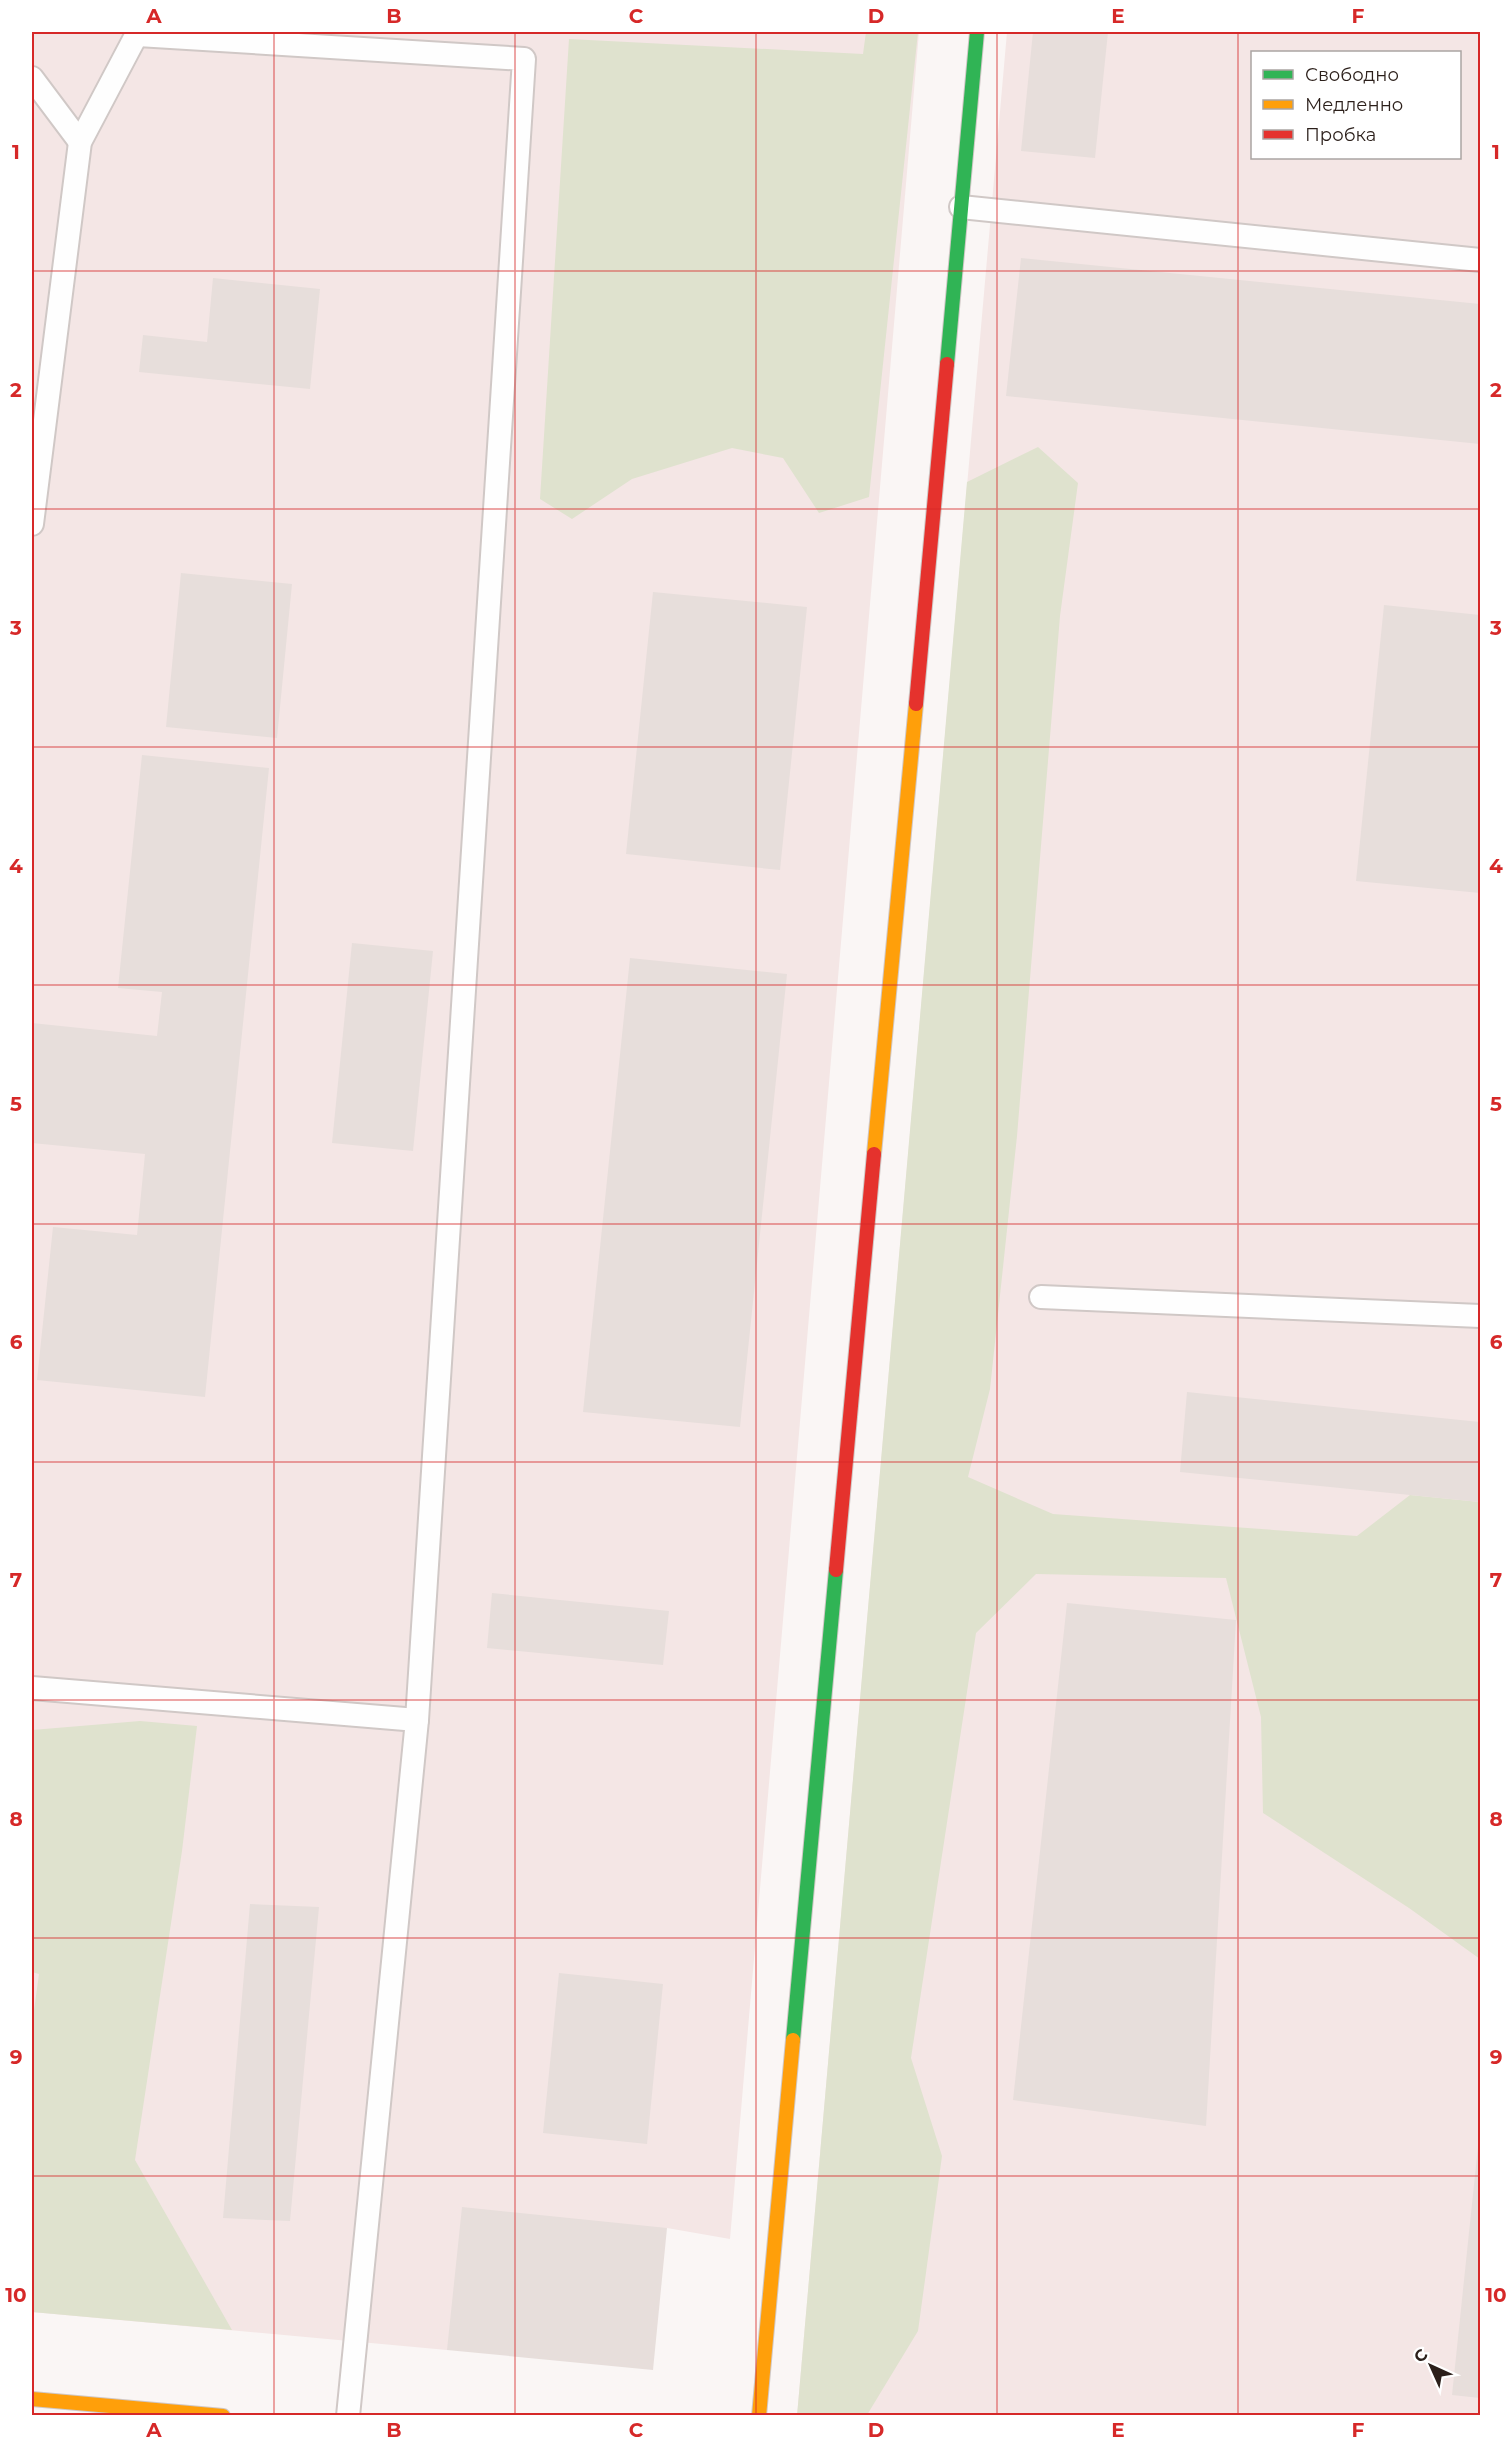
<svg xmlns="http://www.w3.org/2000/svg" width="1512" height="2447" font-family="Montserrat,sans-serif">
	<rect width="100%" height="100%" fill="#faf6f5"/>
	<g fill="#f4e6e5" fill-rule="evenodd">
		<polygon points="32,32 919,32 730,2239 667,2228 447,2350 32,2312"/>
		<path d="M1007 32H1480V2415L797 2416ZM1252 52H1460V158H1252Z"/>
	</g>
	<g fill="#dfe2ce">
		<polygon points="866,32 918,32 869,497 819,513 783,458 732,448 632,479 572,519 540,499 569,39 863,54"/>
		<polygon points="1038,447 1078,483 1060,616 1017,1136 990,1389 968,1477 1053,1514 1357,1536 1410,1495 1480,1502 1480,1959 1409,1908 1263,1813 1261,1717 1226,1578 1036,1574 976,1633 911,2058 942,2156 918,2331 867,2415 797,2416 967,482"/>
		<polygon points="140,1721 197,1726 182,1851 135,2160 232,2330 32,2312 32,2025 39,1974 32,1972 32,1730"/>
	</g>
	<g fill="#e7dedb">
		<polygon points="1033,32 1108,32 1095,158 1021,151"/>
		<polygon points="1021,258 1480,304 1480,444 1006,396"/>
		<polygon points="213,278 320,289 310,389 139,372 143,335 207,342"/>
		<polygon points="181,573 292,584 277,738 166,727"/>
		<polygon points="653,592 807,607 780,870 626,854"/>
		<polygon points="1384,605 1480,615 1480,893 1356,881"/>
		<polygon points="142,755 269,768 205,1397 37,1380 53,1227 137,1235 145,1154 32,1143 32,1023 157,1036 162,992 118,988"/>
		<polygon points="352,943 433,951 413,1151 332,1143"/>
		<polygon points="630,958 787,974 740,1427 583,1412"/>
		<polygon points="1187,1392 1480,1422 1480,1502 1180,1472"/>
		<polygon points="492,1593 669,1611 663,1665 487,1648"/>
		<polygon points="1067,1603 1236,1620 1206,2126 1013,2100"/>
		<polygon points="250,1904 319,1907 290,2221 223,2218"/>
		<polygon points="559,1973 663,1984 647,2144 543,2133"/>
		<polygon points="1479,2137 1480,2137 1480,2398 1452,2395"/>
		<polygon points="462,2207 667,2228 653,2370 447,2350"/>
	</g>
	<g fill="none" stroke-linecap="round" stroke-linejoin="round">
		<g stroke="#d0c8c6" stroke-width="26">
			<g id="lane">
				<polyline points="138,35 524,59 417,1720 348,2416"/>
				<polyline points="32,78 80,142"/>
				<polyline points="961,207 1480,260"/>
				<polyline points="32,524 80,142 138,32"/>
				<polyline points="1041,1297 1480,1316"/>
				<polyline points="32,1688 417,1720"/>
			</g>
		</g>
		<g stroke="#d0c8c6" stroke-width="16">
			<g id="fast">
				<polyline points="947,364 977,32"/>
				<polyline points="793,2040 836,1570"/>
			</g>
		</g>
		<g stroke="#d0c8c6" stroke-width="16">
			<g id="slow">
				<polyline points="874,1154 916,704"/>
				<polyline points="32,2399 223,2416"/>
				<polyline points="759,2416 793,2040"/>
			</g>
		</g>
		<g stroke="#d0c8c6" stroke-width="16">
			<g id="jam">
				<polyline points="916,704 947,364"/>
				<polyline points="836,1570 874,1154"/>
			</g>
		</g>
		<use href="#lane" stroke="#fefefe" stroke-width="22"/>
		<use href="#fast" stroke="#30b455" stroke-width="14"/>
		<use href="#slow" stroke="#ff9f0a" stroke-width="14"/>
		<use href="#jam" stroke="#e5322d" stroke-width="14"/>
	</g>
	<path fill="none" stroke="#d62828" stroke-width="1.5" stroke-opacity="0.55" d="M274 32V2416M515 32V2416M756 32V2416M997 32V2416M1238 32V2416M32 271H1480M32 509H1480M32 747H1480M32 985H1480M32 1224H1480M32 1462H1480M32 1700H1480M32 1938H1480M32 2176H1480"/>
	<rect width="1512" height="2447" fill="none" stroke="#ffffff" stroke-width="66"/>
	<rect x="1251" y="51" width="210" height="108" fill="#ffffff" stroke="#aaa5a3" stroke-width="1.5"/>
	<rect x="1263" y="70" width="30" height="9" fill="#30b455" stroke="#aaa5a3" stroke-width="1.5"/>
	<text x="1305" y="81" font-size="18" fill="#2b1f1a">Свободно</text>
	<rect x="1263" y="100" width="30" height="9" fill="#ff9f0a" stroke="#aaa5a3" stroke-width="1.5"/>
	<text x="1305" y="111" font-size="18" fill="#2b1f1a">Медленно</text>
	<rect x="1263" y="130" width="30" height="9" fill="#e5322d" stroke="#aaa5a3" stroke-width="1.5"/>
	<text x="1305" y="141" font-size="18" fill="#2b1f1a">Пробка</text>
	<g transform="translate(1431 2366) rotate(315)" stroke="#ffffff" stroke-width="4.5" paint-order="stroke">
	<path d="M0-4.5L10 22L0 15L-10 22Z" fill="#2b1f1a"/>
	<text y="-9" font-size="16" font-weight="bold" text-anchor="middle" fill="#2b1f1a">С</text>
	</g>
	<rect x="33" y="33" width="1446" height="2381" fill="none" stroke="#d62828" stroke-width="2"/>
	<g font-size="20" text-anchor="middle" font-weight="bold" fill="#d62828">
		<text x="154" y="23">A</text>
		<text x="394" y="23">B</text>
		<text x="636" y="23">C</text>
		<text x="876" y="23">D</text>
		<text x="1118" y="23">E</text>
		<text x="1358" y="23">F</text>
		<text x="16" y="159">1</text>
		<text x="1496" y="159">1</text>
		<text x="16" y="397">2</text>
		<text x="1496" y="397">2</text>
		<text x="16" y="635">3</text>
		<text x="1496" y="635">3</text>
		<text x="16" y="873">4</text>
		<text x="1496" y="873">4</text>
		<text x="16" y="1111">5</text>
		<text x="1496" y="1111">5</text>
		<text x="16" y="1349">6</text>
		<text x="1496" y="1349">6</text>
		<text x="16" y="1587">7</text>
		<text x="1496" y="1587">7</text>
		<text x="16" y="1826">8</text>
		<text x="1496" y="1826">8</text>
		<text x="16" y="2064">9</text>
		<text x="1496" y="2064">9</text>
		<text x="16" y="2302">10</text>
		<text x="1496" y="2302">10</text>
		<text x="154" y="2437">A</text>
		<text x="394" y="2437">B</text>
		<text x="636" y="2437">C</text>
		<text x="876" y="2437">D</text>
		<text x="1118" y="2437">E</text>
		<text x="1358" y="2437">F</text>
	</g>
</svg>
